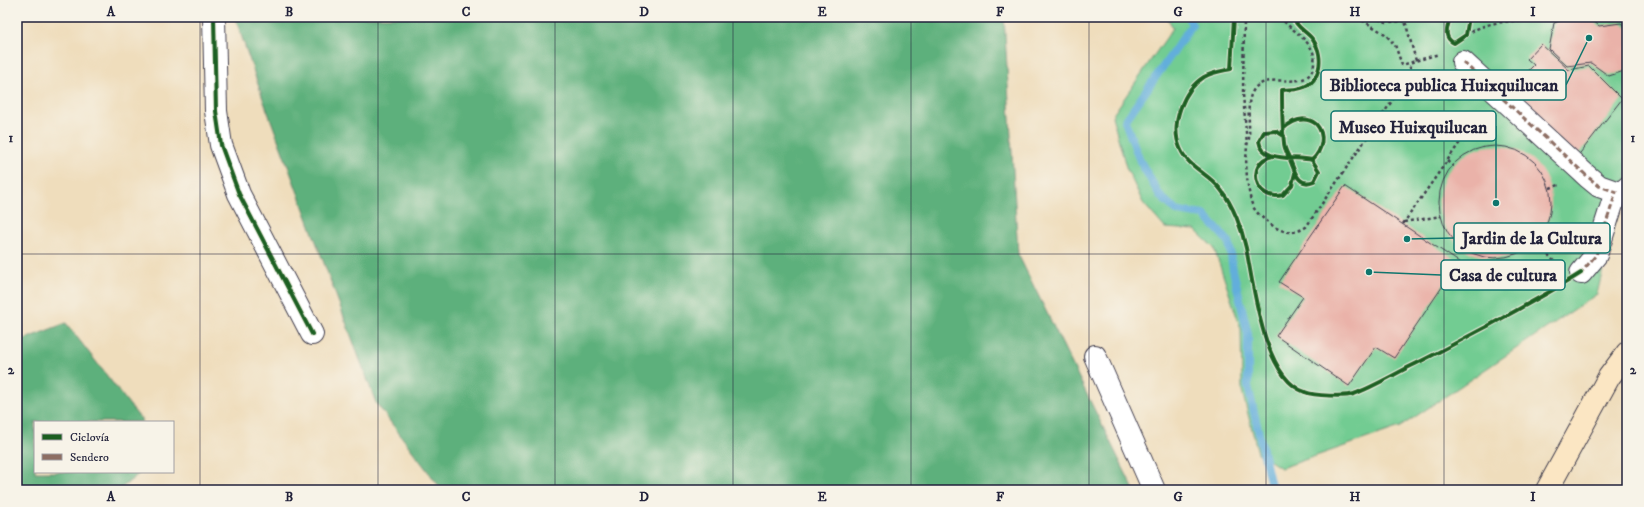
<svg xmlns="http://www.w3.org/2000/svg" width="1644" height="507" font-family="'IM FELL DW Pica',serif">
	<rect width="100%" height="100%" fill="#f7f3e8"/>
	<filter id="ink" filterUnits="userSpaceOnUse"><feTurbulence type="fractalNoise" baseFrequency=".025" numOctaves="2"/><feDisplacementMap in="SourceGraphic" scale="8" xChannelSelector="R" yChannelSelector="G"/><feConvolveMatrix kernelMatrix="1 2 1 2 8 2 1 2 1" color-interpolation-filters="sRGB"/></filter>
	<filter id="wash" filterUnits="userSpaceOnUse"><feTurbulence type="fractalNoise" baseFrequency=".012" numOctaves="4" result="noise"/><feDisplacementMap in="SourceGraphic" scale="16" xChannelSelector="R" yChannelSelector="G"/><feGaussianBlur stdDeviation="0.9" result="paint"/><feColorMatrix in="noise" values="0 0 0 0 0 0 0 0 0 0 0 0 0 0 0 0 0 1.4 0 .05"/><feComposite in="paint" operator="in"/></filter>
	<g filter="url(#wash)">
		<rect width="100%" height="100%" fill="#efddbc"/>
		<polygon fill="#72cc92" stroke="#4a7766" points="1167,17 1627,17 1627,197 1619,202 1597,294 1400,427 1281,468 1258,453 1242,391 1241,329 1214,248 1195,230 1165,228 1143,203 1126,167 1112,116 1173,28"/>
		<g fill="#5db07c" stroke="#40695c">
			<polygon points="235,17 1004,17 1018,254 1134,490 442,490 376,403 263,99"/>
			<polygon points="66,323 143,422 35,422 35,472 141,472 119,490 17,490 17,342"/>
		</g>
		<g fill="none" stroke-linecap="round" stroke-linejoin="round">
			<polyline stroke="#62aedb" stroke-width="8" points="1188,17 1192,25 1125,121 1140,161 1160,196 1177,211 1204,215 1229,242 1233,270 1248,334 1248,386 1271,486 1275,490"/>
		</g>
		<g id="blocks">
			<g fill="#eab2a9">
				<polygon points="1569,17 1589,17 1599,26 1621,23 1627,28 1627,70 1609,76 1591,63 1567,66 1549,49 1554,23"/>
				<polygon points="1541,44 1569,70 1589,66 1622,99 1577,157 1507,92 1534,65 1527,59"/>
				<circle cx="1495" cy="202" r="56"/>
				<polygon points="1345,186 1459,262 1394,358 1376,347 1349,386 1276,336 1303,297 1279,282"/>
			</g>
		</g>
	</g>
	<g filter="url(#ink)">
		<use href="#blocks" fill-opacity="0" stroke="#413e4e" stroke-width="1"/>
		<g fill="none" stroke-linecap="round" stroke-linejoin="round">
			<g stroke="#413e4e" stroke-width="16">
				<polyline id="service" points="1616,192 1627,183"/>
			</g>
			<g stroke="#413e4e" stroke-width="24">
				<g id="minor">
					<polyline points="214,17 216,111 221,145 239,194 312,334"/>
					<polyline points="1463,62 1588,177 1599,186 1616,192 1596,255 1581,273"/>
					<polyline points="1095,356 1154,490"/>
				</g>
			</g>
			<g stroke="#413e4e" stroke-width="24">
				<polyline id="secondary" points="1547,490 1609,377 1627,353"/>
			</g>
			<g stroke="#413e4e" stroke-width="2.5" stroke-dasharray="3 3" stroke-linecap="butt">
				<polyline points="1244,17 1243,94 1247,145"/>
				<path d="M1280 17C1291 31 1318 43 1314 64 1309 93 1276 72 1257 86 1254 88 1251 94 1250 98 1247 110 1250 126 1249 138 1249 141 1247 143 1247 147 1245 164 1247 185 1251 201 1253 210 1261 217 1268 222 1280 232 1292 236 1306 227L1405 82 1412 62"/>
				<polyline points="1357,17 1385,34 1395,45 1402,65 1439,54"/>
				<polyline points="1373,17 1387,22 1404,21"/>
				<polyline points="1404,17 1416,61"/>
				<polyline points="1619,17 1620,17"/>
				<path d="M1466 35C1491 18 1514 23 1541 17"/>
				<polyline points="1447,161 1453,166"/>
				<polyline points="1550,188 1559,185"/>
				<polyline points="1404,222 1441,216"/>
				<polyline points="1403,224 1481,112"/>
				<polyline points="1536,241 1558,266"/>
			</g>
			<use href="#service" stroke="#fff" stroke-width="14"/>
			<use href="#minor" stroke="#fff" stroke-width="22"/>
			<use href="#secondary" stroke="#fbe6c3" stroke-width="22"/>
			<polyline stroke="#8d6e63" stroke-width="3" stroke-dasharray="6 3" stroke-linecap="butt" points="1463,62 1588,177 1599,186 1616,192 1596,255 1581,273"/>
			<g stroke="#f7f3e8" stroke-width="6">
				<g id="cycleway">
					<polyline points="214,17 216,111 221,145 239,194 312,334"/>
					<path d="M1234 17 1231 69C1222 71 1213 72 1204 77 1183 90 1170 124 1180 148 1188 168 1209 173 1221 190 1233 205 1242 229 1246 248 1254 286 1263 378 1305 392 1314 396 1345 397 1354 394 1373 387 1393 375 1411 366 1436 354 1461 340 1486 327 1518 309 1550 293 1581 273"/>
					<path d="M1450 17C1448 27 1442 37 1454 43L1466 35 1469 17"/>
					<path d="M1283 129C1293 120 1304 115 1316 124 1326 135 1322 151 1312 160"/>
					<path d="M1284 136 1276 131 1264 132 1259 141C1262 163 1295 156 1312 160L1319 171 1314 181C1298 188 1295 171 1290 160 1288 154 1284 149 1284 143 1282 125 1282 107 1282 90 1287 89 1292 90 1297 89 1321 85 1325 57 1313 40 1308 32 1296 28 1293 17"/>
					<path d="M1273 156C1245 161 1254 203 1283 195L1292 185 1295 173"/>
				</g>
			</g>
			<use href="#cycleway" stroke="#1b5e20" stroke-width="4"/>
		</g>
	</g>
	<path fill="none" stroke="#22223b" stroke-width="1" stroke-opacity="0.55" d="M200 17V490M378 17V490M555 17V490M733 17V490M911 17V490M1089 17V490M1266 17V490M1444 17V490M17 254H1627"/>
	<path fill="none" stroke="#0f766e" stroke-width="1.5" d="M1589 38L1566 85M1496 203L1496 126M1407 239L1454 238M1369 272L1441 275"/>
	<g fill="#0f766e" stroke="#f7f3e8" stroke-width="1.5">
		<circle cx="1589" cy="38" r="4"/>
		<circle cx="1496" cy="203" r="4"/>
		<circle cx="1407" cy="239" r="4"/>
		<circle cx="1369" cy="272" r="4"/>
	</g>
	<g fill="#f7f3e8" stroke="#0f766e" stroke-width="1.5">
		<rect x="1321" y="70" width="245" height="30" rx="4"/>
		<rect x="1331" y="111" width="165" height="30" rx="4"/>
		<rect x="1454" y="223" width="156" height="30" rx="4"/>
		<rect x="1441" y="260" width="124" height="30" rx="4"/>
	</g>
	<g font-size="18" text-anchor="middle" font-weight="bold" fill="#22223b">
		<text x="1444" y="91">Biblioteca publica Huixquilucan</text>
		<text x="1413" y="133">Museo Huixquilucan</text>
		<text x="1532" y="244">Jardin de la Cultura</text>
		<text x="1503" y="281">Casa de cultura</text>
	</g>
	<rect width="1644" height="507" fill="none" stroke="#f7f3e8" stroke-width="44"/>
	<rect x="34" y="421" width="140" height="52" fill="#f7f3e8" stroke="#a29fa3"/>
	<rect x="42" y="434" width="20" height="6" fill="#1b5e20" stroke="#a29fa3"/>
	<text x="70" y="441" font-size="12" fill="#22223b">Ciclovía</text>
	<rect x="42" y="454" width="20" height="6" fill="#8d6e63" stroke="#a29fa3"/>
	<text x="70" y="461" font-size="12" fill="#22223b">Sendero</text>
	<rect x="22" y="22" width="1600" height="463" fill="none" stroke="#22223b" stroke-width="1.5"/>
	<g font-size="13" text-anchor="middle" font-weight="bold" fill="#22223b">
		<text x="111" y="16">A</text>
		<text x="289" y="16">B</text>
		<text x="466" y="16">C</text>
		<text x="644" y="16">D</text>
		<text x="822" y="16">E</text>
		<text x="1000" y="16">F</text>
		<text x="1178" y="16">G</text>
		<text x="1355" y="16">H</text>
		<text x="1533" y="16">I</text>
		<text x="11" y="142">1</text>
		<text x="1633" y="142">1</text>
		<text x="11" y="374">2</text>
		<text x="1633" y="374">2</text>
		<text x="111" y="501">A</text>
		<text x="289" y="501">B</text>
		<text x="466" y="501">C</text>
		<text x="644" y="501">D</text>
		<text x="822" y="501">E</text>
		<text x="1000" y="501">F</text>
		<text x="1178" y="501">G</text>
		<text x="1355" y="501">H</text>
		<text x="1533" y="501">I</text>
	</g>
</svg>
